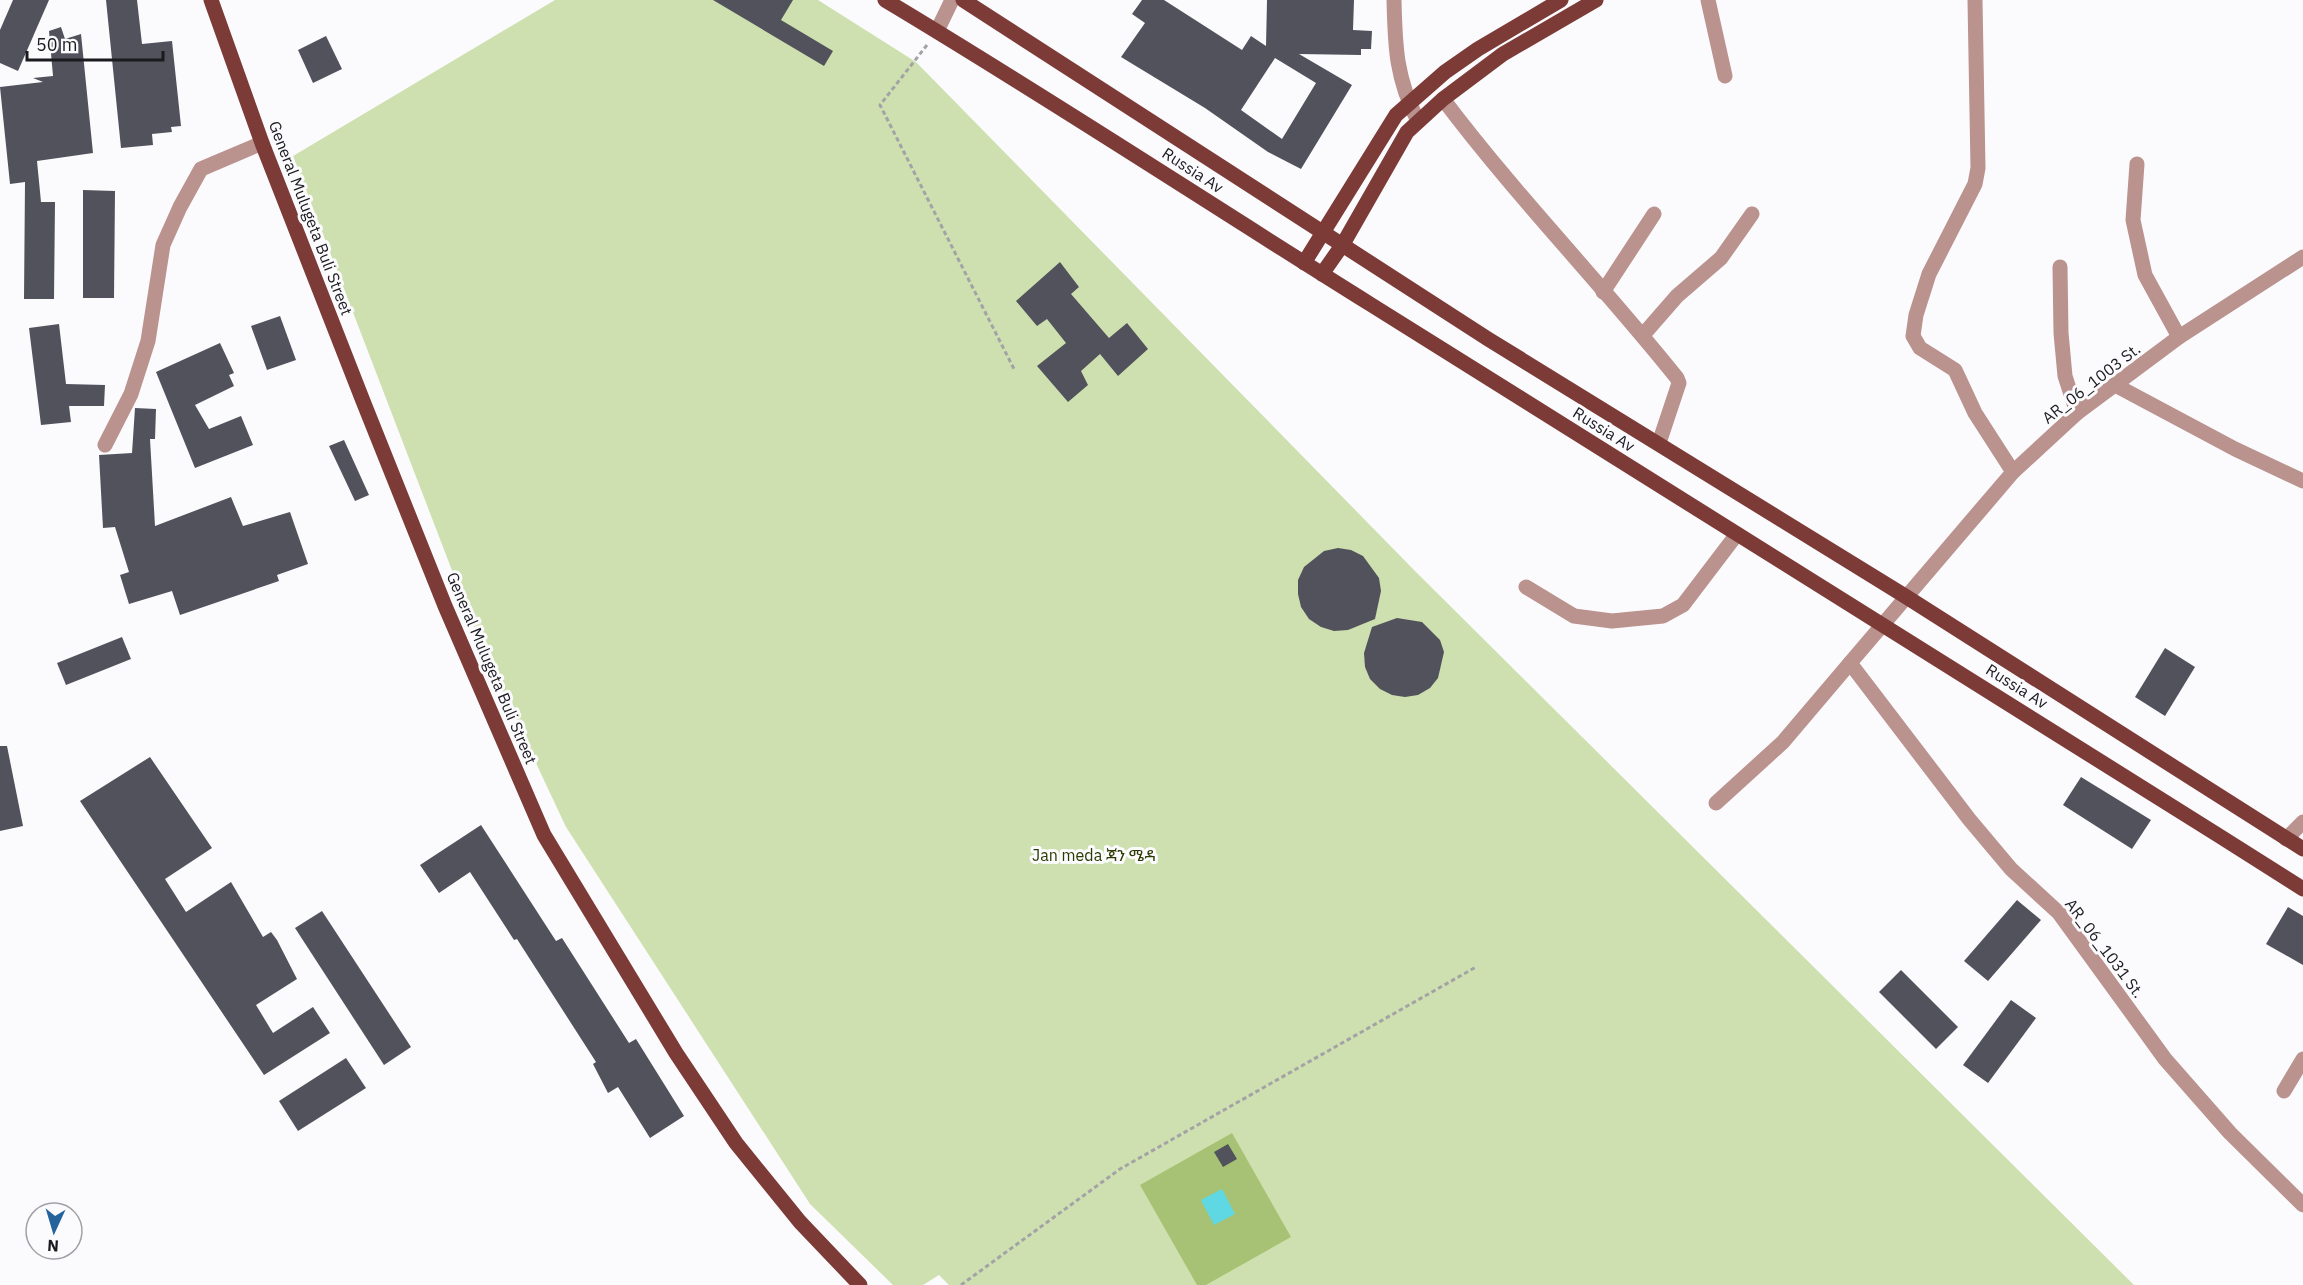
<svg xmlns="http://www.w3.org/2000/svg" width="2303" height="1285" font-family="'IBM Plex Sans','Noto Sans Ethiopic',sans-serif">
	<rect width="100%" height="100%" fill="#fbfbfe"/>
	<polygon fill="#cee0af" points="555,0 818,0 916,62 1416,572 2134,1285 949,1285 939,1275 923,1285 893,1285 810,1204 566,827 481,646 293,156"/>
	<polygon fill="#a7c274" points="1232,1133 1291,1237 1206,1285 1197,1285 1140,1185"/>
	<polygon fill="#5fd8e3" points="1222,1189 1235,1214 1214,1225 1201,1200"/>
	<g fill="#51525c" fill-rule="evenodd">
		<polygon points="13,0 49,0 18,71 0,63 0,30"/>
		<polygon points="106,0 137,0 142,44 172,41 181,126 171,127 172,132 152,134 153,145 121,148"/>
		<polygon points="713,0 793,0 781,20 833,51 824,66"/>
		<path d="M1142 0H1164L1242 50 1251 36 1266 46 1267 0H1354L1353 30 1372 31 1371 49H1361V55L1299 54 1352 85 1301 169 1268 152 1205 108 1121 57 1145 23 1132 14ZM1275 58 1316 83 1282 139 1241 110Z"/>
		<polygon points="61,27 65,39 81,34 93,153 37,161 41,202 55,202 54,299 24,299 25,182 10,184 0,87 43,82 33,78 53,76 49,31"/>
		<polygon points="326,36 342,69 313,83 298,50"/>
		<polygon points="83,190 115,191 114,298 83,298"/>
		<polygon points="1060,262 1079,287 1071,294 1109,338 1127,323 1148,349 1118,376 1100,354 1081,371 1088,385 1068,402 1037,366 1066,343 1047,319 1037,326 1016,301"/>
		<polygon points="280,316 296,360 267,370 251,326"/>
		<polygon points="59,324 66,384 105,385 104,406 69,406 71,422 41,425 29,328"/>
		<polygon points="220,343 234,373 229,375 234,386 195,405 209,429 241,416 253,445 195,468 156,372"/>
		<polygon points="135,408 156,409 155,439 150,439 155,526 231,497 243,526 290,512 308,564 277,575 279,581 180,615 172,591 129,604 120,575 129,572 115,527 103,528 99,455 132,453"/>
		<polygon points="344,440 369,495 355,501 329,446"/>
		<polygon points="1338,548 1351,550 1363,556 1379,578 1381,591 1375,619 1348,630 1334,631 1321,627 1309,619 1301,607 1298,594 1298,580 1304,567 1324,551"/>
		<polygon points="1397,618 1422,622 1440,640 1444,652 1438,678 1430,688 1418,695 1405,697 1392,695 1380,689 1370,679 1365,667 1364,653 1372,627"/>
		<polygon points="122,637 131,659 66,685 57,663"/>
		<polygon points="2165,648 2195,667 2165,716 2135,697"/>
		<polygon points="0,746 7,746 23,826 0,831"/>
		<polygon points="150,757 212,848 165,879 186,912 231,882 263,937 271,932 277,940 297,979 256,1005 273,1033 313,1007 330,1033 264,1075 80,801"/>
		<polygon points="2081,777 2151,820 2132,849 2063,805"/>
		<polygon points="481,825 556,941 562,938 629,1043 636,1039 684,1116 650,1138 618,1087 608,1093 593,1064 596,1062 517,939 514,940 470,872 439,893 420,865"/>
		<polygon points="2017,900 2041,920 1988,981 1964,961"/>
		<polygon points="2288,907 2303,916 2303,965 2266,944"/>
		<polygon points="322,911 411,1047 384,1065 295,928"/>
		<polygon points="1901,970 1958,1027 1936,1049 1879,992"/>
		<polygon points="2011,1000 2036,1018 1988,1083 1963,1065"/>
		<polygon points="346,1058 366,1088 298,1131 279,1101"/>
		<polygon points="1228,1144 1237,1159 1223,1167 1214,1152"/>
	</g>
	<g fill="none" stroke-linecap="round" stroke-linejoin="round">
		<g stroke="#a3a3a6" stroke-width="3" stroke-dasharray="4.5 3" stroke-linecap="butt">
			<polyline points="927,45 880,105 1014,369"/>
			<polyline points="961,1285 1120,1169 1476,967"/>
		</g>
		<g stroke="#ba928e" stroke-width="15">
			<path d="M1394 0C1395 46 1396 79 1418 121"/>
			<polyline points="1708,0 1725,76"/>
			<polyline points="1975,0 1978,168 1975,184 1929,274 1916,315 1913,336 1920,348 1955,370 1975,413 2013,472"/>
			<polyline points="937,31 952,0"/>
			<path d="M1443 99C1516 196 1601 283 1677 378L1679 383 1659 443"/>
			<polyline points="2137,164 2133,220 2145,275 2179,337"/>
			<polyline points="2303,257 2179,337 2077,413 2013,472 1850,663 1969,819 2011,869 2059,913 2165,1059 2230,1133 2303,1205"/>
			<polyline points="2060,267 2061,333 2065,376 2077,413"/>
			<polyline points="1603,292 1654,214"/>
			<polyline points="1643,335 1677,296 1721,258 1752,214"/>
			<polyline points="2115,385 2235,449 2303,481"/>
			<polyline points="105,445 131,394 148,341 163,245 180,207 201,169 262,143"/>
			<polyline points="1526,587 1574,616 1612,621 1663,616 1683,605 1737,534"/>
			<polyline points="1716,803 1783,742 1850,663"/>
			<polyline points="2286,839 2303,822"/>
			<polyline points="2284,1091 2303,1059"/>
		</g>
		<g stroke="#7d3b38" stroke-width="15">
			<polyline points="211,0 262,143 363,401 445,606 544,835 676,1053 736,1143 800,1222 860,1285"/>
			<path d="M885 0C1049 98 1208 203 1370 304 1681 498 1993 692 2303 889"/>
			<polyline points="963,0 1488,339 1905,596 2303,849"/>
			<polyline points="1304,263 1396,115 1445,72 1478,49 1561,0"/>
			<polyline points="1322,274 1343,244 1407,132 1443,99 1503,54 1596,0"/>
		</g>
	</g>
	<g text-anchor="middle" stroke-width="6" stroke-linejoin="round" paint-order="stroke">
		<g font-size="16" fill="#1b1b1f" stroke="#fbfbfe">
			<text transform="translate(1193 170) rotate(33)" y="6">Russia Av</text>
			<text transform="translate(311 218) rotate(69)" y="6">General Mulugeta Buli Street</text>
			<text transform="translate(2091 383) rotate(-38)" y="6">AR_06_1003 St.</text>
			<text transform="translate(1604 429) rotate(32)" y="6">Russia Av</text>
			<text transform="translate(492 668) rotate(67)" y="6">General Mulugeta Buli Street</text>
			<text transform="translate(2017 686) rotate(32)" y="6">Russia Av</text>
			<text transform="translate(2105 948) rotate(53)" y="6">AR_06_1031 St.</text>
		</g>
		<g font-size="16" fill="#2b3a00" stroke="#fbfbfe">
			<text x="1094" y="861">Jan meda ጃን ሜዳ</text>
		</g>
	</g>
	<g transform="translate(54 1231) rotate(184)"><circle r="28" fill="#fbfbfe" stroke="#a1a1a5" stroke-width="1.5"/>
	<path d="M0-4.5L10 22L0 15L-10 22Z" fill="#25649a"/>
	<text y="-9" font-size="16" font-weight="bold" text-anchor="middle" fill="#1b1b1f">N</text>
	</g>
	<path d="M27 51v9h136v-9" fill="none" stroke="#1b1b1f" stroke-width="3"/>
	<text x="36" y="51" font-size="18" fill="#1b1b1f" stroke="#fbfbfe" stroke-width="4.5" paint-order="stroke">50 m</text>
</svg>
